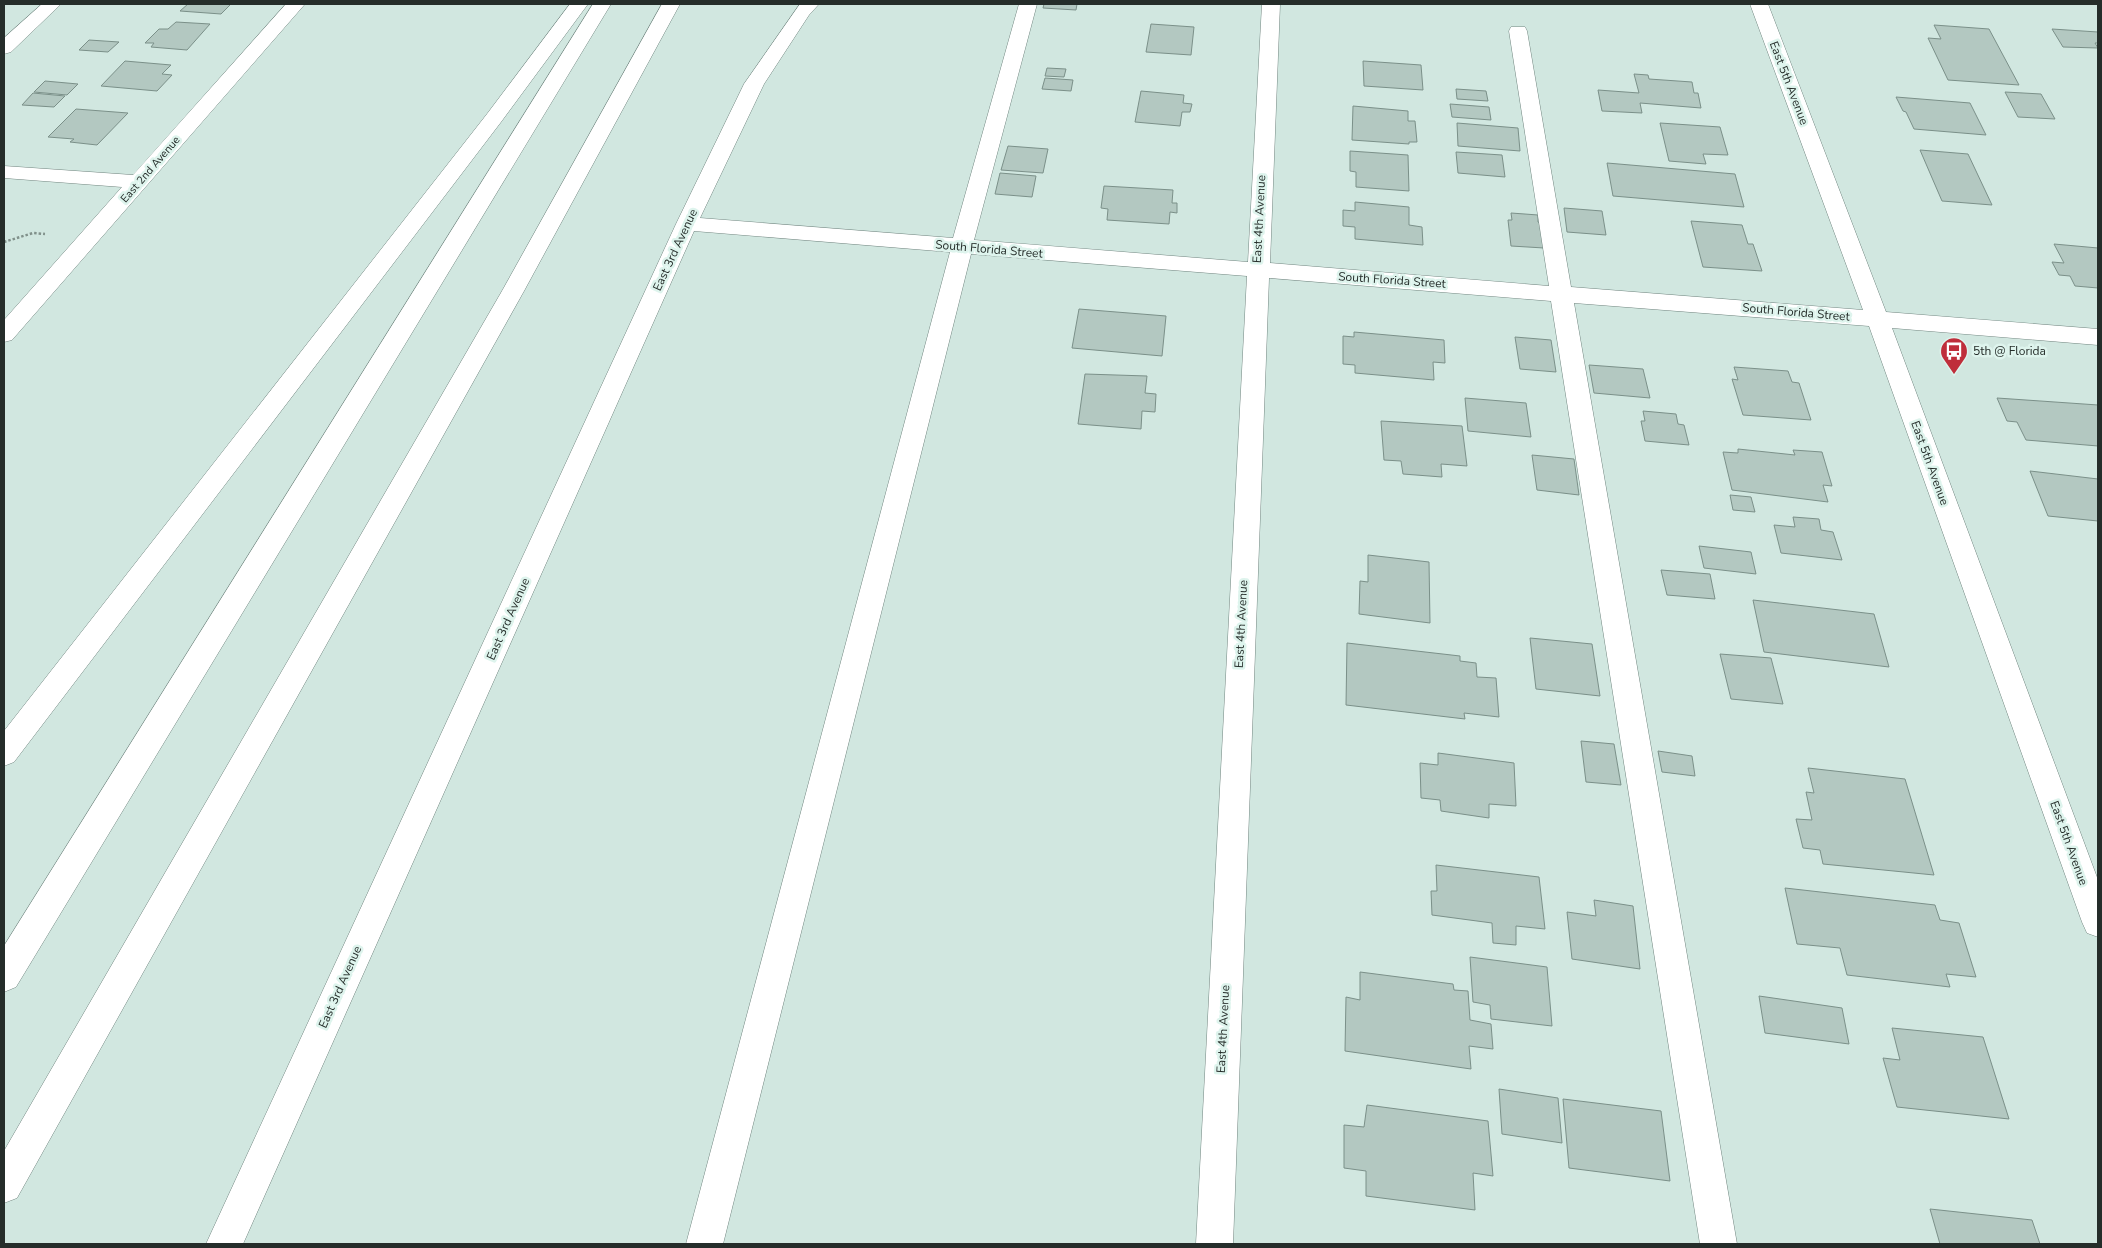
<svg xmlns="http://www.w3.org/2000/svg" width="2102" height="1248" font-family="'Nunito Sans',sans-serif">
	<rect width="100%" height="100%" fill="#d1e7e0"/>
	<g fill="#b3c8c1" stroke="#7b9089">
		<polygon points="188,4 231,4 221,14 180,11"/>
		<polygon points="1044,4 1077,4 1076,10 1043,8"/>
		<polygon points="176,22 210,24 187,50 151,47 154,43 145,43 159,29 168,29"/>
		<polygon points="1151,24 1194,27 1191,55 1146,52"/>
		<polygon points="1934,25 1989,29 2019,85 1948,80 1928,38 1941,39"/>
		<polygon points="2052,29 2098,32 2098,43 2095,43 2098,48 2063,47"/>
		<polygon points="89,40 119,42 108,52 79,50"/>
		<polygon points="125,61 171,65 162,74 172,75 157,91 101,86"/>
		<polygon points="1363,61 1421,65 1423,90 1364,86"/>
		<polygon points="1047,68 1066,69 1064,77 1045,76"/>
		<polygon points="1634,74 1648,75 1649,79 1692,82 1694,93 1698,93 1701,108 1640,103 1642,113 1602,111 1598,90 1639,93"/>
		<polygon points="1045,78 1073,80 1071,91 1042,89"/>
		<polygon points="45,81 78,84 67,95 34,92"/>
		<polygon points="1456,89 1486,91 1488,101 1457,99"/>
		<polygon points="1141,91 1184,95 1183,103 1192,104 1190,112 1182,112 1180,126 1135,122"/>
		<polygon points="2005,92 2041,94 2055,119 2018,117"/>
		<polygon points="33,93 65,96 54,107 22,105"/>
		<polygon points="1896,97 1970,103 1986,135 1914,129 1906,112 1903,111"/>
		<polygon points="1450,104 1489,107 1491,120 1452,117"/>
		<polygon points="1353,106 1408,111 1408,121 1415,121 1417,142 1409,142 1409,144 1352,140"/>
		<polygon points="76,109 128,113 97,145 70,142 74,139 48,137"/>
		<polygon points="1457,123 1518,128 1520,151 1458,146"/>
		<polygon points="1660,123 1720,127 1728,155 1703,154 1706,164 1669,161"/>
		<polygon points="1008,146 1048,149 1043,173 1001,170"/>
		<polygon points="1920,150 1968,154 1992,205 1942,201"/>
		<polygon points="1350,151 1408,155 1409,191 1356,187 1356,172 1350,171"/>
		<polygon points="1456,152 1502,155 1505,177 1458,173"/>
		<polygon points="1607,163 1735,174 1744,207 1613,196"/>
		<polygon points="1000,173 1036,176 1032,197 995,194"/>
		<polygon points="1104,186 1173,190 1172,203 1177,203 1177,213 1170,212 1169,224 1107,220 1108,209 1101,208"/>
		<polygon points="1355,202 1409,207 1409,225 1422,227 1423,245 1355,239 1355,227 1343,226 1343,210 1355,211"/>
		<polygon points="1564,208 1602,211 1606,235 1567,232"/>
		<polygon points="1511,213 1538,215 1538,222 1541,223 1544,248 1511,246 1508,220 1512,220"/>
		<polygon points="1691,221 1742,225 1748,244 1753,244 1762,271 1703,267"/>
		<polygon points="2054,244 2098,248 2098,288 2075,286 2070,276 2059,275 2052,262 2064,263"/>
		<polygon points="1079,309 1166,316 1162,356 1072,348"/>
		<polygon points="1354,332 1444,340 1445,363 1433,362 1434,380 1355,373 1355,365 1343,364 1343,336 1354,337"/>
		<polygon points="1515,337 1551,340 1556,372 1520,369"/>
		<polygon points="1589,365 1643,369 1650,398 1594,393"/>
		<polygon points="1734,367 1788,371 1792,382 1799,383 1811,420 1743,415 1732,379 1738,380"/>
		<polygon points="1085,374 1147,376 1145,393 1156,394 1155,412 1142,411 1141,429 1078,424"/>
		<polygon points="1465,398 1526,403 1531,437 1468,431"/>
		<polygon points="1997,398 2098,405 2098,446 2026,440 2017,422 2007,421"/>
		<polygon points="1643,411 1676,414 1678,424 1684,425 1689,445 1645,441 1641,421 1645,421"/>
		<polygon points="1381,421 1462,426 1467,466 1441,464 1442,477 1403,474 1401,461 1384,460"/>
		<polygon points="1738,449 1795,455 1793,450 1822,452 1832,486 1823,485 1828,502 1732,490 1723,452 1738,453"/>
		<polygon points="1532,455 1574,459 1579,495 1537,490"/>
		<polygon points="2030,471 2098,479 2098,521 2048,516"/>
		<polygon points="1730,495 1751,497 1755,512 1733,510"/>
		<polygon points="1793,517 1819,519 1821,530 1833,532 1842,560 1781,553 1774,525 1795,527"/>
		<polygon points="1699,546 1751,552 1756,574 1704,568"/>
		<polygon points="1368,555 1429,562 1430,623 1359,614 1360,581 1368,582"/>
		<polygon points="1661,570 1710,574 1715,599 1667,595"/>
		<polygon points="1753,600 1874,614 1889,667 1764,652"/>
		<polygon points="1530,638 1592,644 1600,696 1536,689"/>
		<polygon points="1347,643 1460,656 1460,661 1476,663 1477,677 1496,678 1499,717 1464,713 1465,719 1346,705"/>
		<polygon points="1720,654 1771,658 1783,704 1731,699"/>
		<polygon points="1581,741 1614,744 1621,785 1586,782"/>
		<polygon points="1658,751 1692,756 1695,776 1662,772"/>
		<polygon points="1438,753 1514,763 1516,806 1489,804 1489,818 1441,811 1440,800 1421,798 1420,763 1438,765"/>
		<polygon points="1808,768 1905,779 1934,875 1823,864 1820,850 1803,848 1796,819 1812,820 1806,792 1814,793"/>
		<polygon points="1436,865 1539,877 1545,929 1516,926 1516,945 1493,943 1492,923 1432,915 1431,891 1437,891"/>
		<polygon points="1785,888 1935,905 1940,920 1959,923 1976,977 1946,974 1950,987 1847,975 1840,948 1797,944"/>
		<polygon points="1594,900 1633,906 1640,969 1572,959 1567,912 1596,916"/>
		<polygon points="1470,957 1547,967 1552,1026 1491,1019 1490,1005 1473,1002"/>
		<polygon points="1360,972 1453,984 1454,990 1468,991 1470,1020 1491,1024 1493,1049 1469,1046 1471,1069 1345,1051 1346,997 1360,1000"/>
		<polygon points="1759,996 1842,1008 1849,1044 1765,1033"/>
		<polygon points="1892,1028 1983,1037 2009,1119 1897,1107 1883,1058 1900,1060"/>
		<polygon points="1499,1089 1558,1098 1562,1143 1502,1134"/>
		<polygon points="1563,1099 1661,1111 1670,1181 1569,1168"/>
		<polygon points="1367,1105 1488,1121 1493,1176 1473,1173 1475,1210 1366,1196 1366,1171 1344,1168 1344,1125 1364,1127"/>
		<polygon points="1930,1209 2032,1220 2040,1244 1940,1244"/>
	</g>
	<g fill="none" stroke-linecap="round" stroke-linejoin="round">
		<g stroke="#728680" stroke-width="1">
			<g id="minor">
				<polygon points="42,4 61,4 11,52 4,54 4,38"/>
				<polygon points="286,4 305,4 12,340 4,342 4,320 122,187 4,178 4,166 133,175"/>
				<polygon points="800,4 819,4 809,15 764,84 700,218 953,238 1019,4 1037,4 974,240 1248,262 1262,4 1280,4 1270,263 1549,286 1509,31 1511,27 1525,27 1527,31 1571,287 1863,310 1750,4 1768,4 1886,312 2098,329 2098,345 1892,328 2098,880 2098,937 2087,933 2082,922 1869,326 1574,303 1737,1244 1700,1244 1551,301 1269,278 1233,1244 1196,1244 1247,276 971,254 723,1244 686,1244 950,252 694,231 243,1244 206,1244 676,224 744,84"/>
			</g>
		</g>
		<g stroke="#728680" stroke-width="1">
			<g id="highway">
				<polygon points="570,4 588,4 501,122 14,762 4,766 4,731 487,114"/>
				<polygon points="593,4 611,4 16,987 4,992 4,946"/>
				<polygon points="662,4 680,4 524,291 17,1198 4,1203 4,1151 502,291"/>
			</g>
		</g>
		<polyline stroke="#81918b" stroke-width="2.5" stroke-dasharray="2.5 2" stroke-linecap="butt" points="4,242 33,233 45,234"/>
		<use href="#minor" fill="#fff" fill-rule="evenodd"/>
		<use href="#highway" fill="#fff" fill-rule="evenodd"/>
	</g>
	<defs>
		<g id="bus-pin" transform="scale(1.4375)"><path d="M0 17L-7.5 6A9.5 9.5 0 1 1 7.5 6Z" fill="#bf2e3b" stroke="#def4ed"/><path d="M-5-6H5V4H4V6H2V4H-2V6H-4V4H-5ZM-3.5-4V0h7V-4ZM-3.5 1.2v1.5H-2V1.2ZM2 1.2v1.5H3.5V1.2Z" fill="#fff"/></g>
	</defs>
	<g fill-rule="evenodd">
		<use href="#bus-pin" x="1954" y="351"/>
	</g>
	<g text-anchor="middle" stroke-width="5" stroke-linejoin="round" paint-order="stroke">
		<g font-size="11" fill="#252d2a" stroke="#def4ed">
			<text transform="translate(150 169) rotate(-49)" y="4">East 2nd Avenue</text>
		</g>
		<g font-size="12" fill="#252d2a" stroke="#def4ed">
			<text transform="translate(1789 83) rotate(69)" y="4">East 5th Avenue</text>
			<text transform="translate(1259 219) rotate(-87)" y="4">East 4th Avenue</text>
			<text transform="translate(989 249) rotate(5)" y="4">South Florida Street</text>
			<text transform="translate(675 250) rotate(-65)" y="4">East 3rd Avenue</text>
			<text transform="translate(1392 280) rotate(4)" y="4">South Florida Street</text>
			<text transform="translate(1796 312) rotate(5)" y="4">South Florida Street</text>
			<text transform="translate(1930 463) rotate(70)" y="4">East 5th Avenue</text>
			<text transform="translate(508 619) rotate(-66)" y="4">East 3rd Avenue</text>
			<text transform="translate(1241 624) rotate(-87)" y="4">East 4th Avenue</text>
			<text transform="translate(2069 843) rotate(70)" y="4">East 5th Avenue</text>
			<text transform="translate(340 987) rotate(-66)" y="4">East 3rd Avenue</text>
			<text transform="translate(1223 1029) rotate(-87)" y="4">East 4th Avenue</text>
		</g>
		<g font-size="12" fill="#252d2a" stroke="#def4ed" text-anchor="start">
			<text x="1973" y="355">5th @ Florida</text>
		</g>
	</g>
	<rect width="2102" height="1248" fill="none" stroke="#252d2a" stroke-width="10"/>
</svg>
